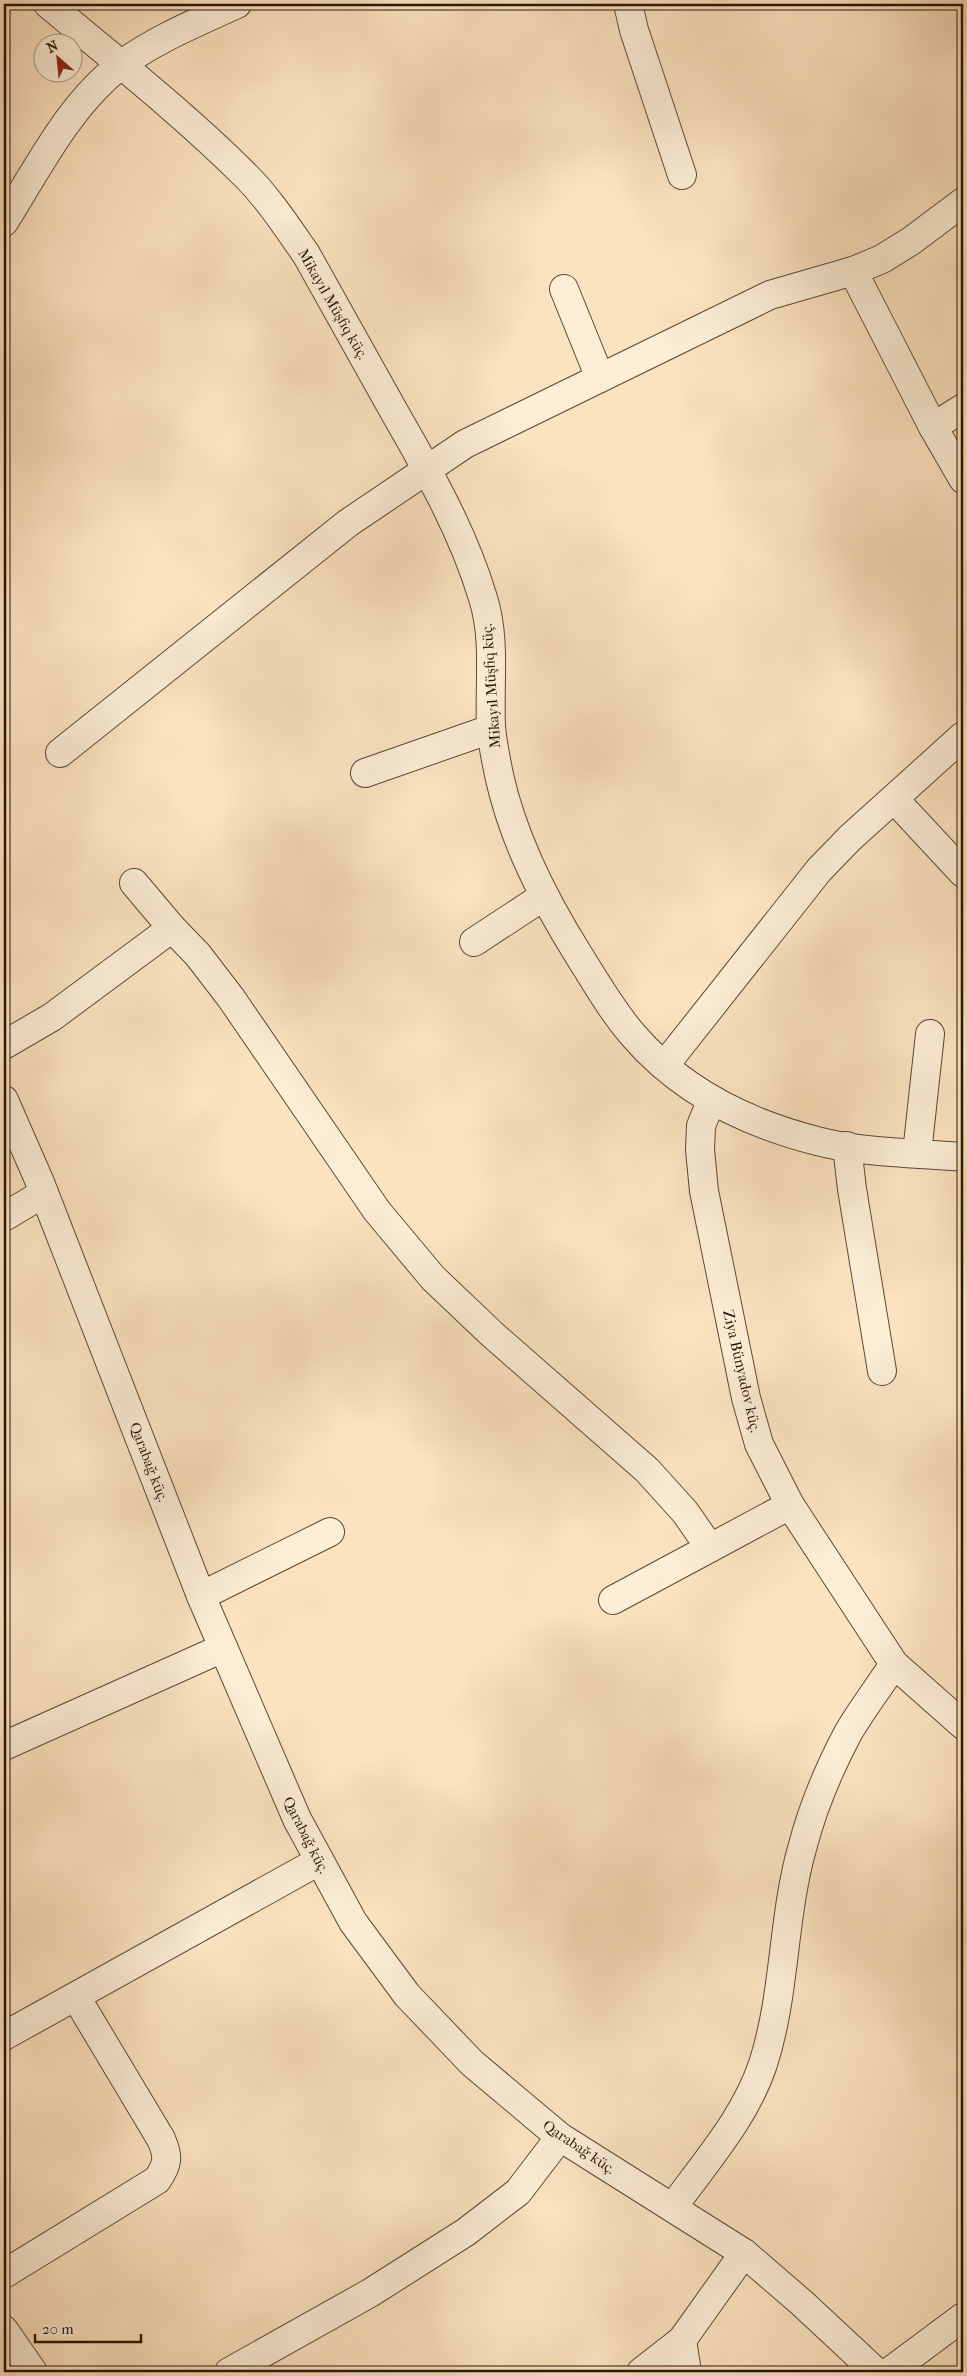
<svg xmlns="http://www.w3.org/2000/svg" width="967" height="2376" font-family="'IM FELL French Canon',serif">
	<rect width="100%" height="100%" fill="#fbe3c0"/>
	<filter id="stains"><feTurbulence type="fractalNoise" baseFrequency=".004" numOctaves="4"/><feColorMatrix values="0 0 0 0 .2 0 0 0 0 .09 0 0 0 0 .02 0 0 0 .5 -.17"/></filter>
	<radialGradient id="worn" r=".72"><stop offset=".6" stop-color="#630" stop-opacity="0"/><stop offset="1" stop-color="#630" stop-opacity=".3"/></radialGradient>
	<g fill="none" stroke-linecap="round" stroke-linejoin="round">
		<g stroke="#5d4835" stroke-width="30">
			<g id="minor">
				<path d="M48 4C115 60 184 114 246 176 269 199 287 227 306 254 336 308 366 361 396 415 430 474 463 532 483 598 496 639 489 684 491 726 492 742 496 759 499 775 513 839 543 898 578 954 595 981 612 1011 633 1035 681 1091 746 1123 817 1141 861 1153 917 1153 963 1157"/>
				<polyline points="628,4 634,30 682,175"/>
				<path d="M4 222C38 168 70 103 122 64 158 38 198 22 237 4"/>
				<polyline points="853,271 933,427 963,479"/>
				<polyline points="564,289 600,378"/>
				<polyline points="933,427 963,408"/>
				<polyline points="60,753 348,523 465,444 770,295 853,271 882,259 911,241 963,202"/>
				<polyline points="365,773 491,729"/>
				<polyline points="895,800 963,873"/>
				<polyline points="134,883 172,928"/>
				<polyline points="474,942 544,896"/>
				<polyline points="4,1045 52,1017 172,928 198,955 231,998 377,1211 433,1278 493,1335 647,1470 685,1512 710,1548 790,1505"/>
				<polyline points="664,1066 819,870 850,838 963,736"/>
				<polyline points="4,1100 39,1180 201,1596 297,1819 353,1922 407,1995 472,2063 560,2137 744,2253 802,2303 876,2372"/>
				<polyline points="711,1101 701,1126 700,1150 704,1191 746,1398 759,1444 790,1505 894,1664 963,1725"/>
				<polyline points="847,1146 852,1189 882,1371"/>
				<polyline points="917,1153 930,1034"/>
				<polyline points="4,1217 44,1193"/>
				<polyline points="201,1596 330,1532"/>
				<polyline points="613,1600 710,1548"/>
				<polyline points="4,1746 223,1648"/>
				<polyline points="4,2036 319,1861"/>
				<path d="M673 2207C706 2161 745 2118 763 2064 786 1993 782 1917 803 1845 813 1807 830 1767 848 1733 862 1709 879 1687 894 1664"/>
				<path d="M4 2274 157 2180C168 2164 169 2157 161 2139L76 1997"/>
				<polyline points="4,2330 33,2372"/>
				<polyline points="682,2340 687,2372"/>
				<polyline points="229,2372 370,2293 466,2232 518,2192 560,2137"/>
				<polyline points="641,2372 682,2340 744,2253"/>
				<polyline points="889,2372 963,2317"/>
			</g>
		</g>
		<use href="#minor" stroke="#fcedd6" stroke-width="28"/>
	</g>
	<g text-anchor="middle" stroke-width="4.5" stroke-linejoin="round" paint-order="stroke">
		<g font-size="15" fill="#281407" stroke="#fcedd6">
			<text transform="translate(333 304) rotate(60)" y="5">Mikayıl Müşfiq küç.</text>
			<text transform="translate(491 686) rotate(-94)" y="5">Mikayıl Müşfiq küç.</text>
			<text transform="translate(742 1371) rotate(77)" y="5">Ziya Bünyadov küç.</text>
			<text transform="translate(149 1462) rotate(69)" y="5">Qarabağ küç.</text>
			<text transform="translate(306 1835) rotate(63)" y="5">Qarabağ küç.</text>
			<text transform="translate(579 2147) rotate(34)" y="5">Qarabağ küç.</text>
		</g>
	</g>
	<rect width="967" height="2376" fill="none" stroke="#fbe3c0" stroke-width="20"/>
	<rect x="5" y="5" width="957" height="2366" fill="none" stroke="#281407" stroke-width="2.5"/>
	<rect x="10" y="10" width="947" height="2356" fill="none" stroke="#281407"/>
	<g transform="translate(58 58) rotate(333)"><circle r="24" fill="#fcedd6" stroke="#a79683"/>
	<path d="M0-4L9 19L0 12L-9 19Z" fill="#8f2418"/>
	<text y="-8" font-size="14" font-weight="bold" text-anchor="middle" fill="#281407">N</text>
	</g>
	<path d="M35 2334v8h106v-8" fill="none" stroke="#281407" stroke-width="2.5"/>
	<text x="42" y="2334" font-size="15" fill="#281407" stroke="#fcedd6" stroke-width="4" paint-order="stroke">20 m</text>
	<rect width="100%" height="100%" filter="url(#stains)"/>
	<rect width="100%" height="100%" fill="url(#worn)"/>
</svg>
